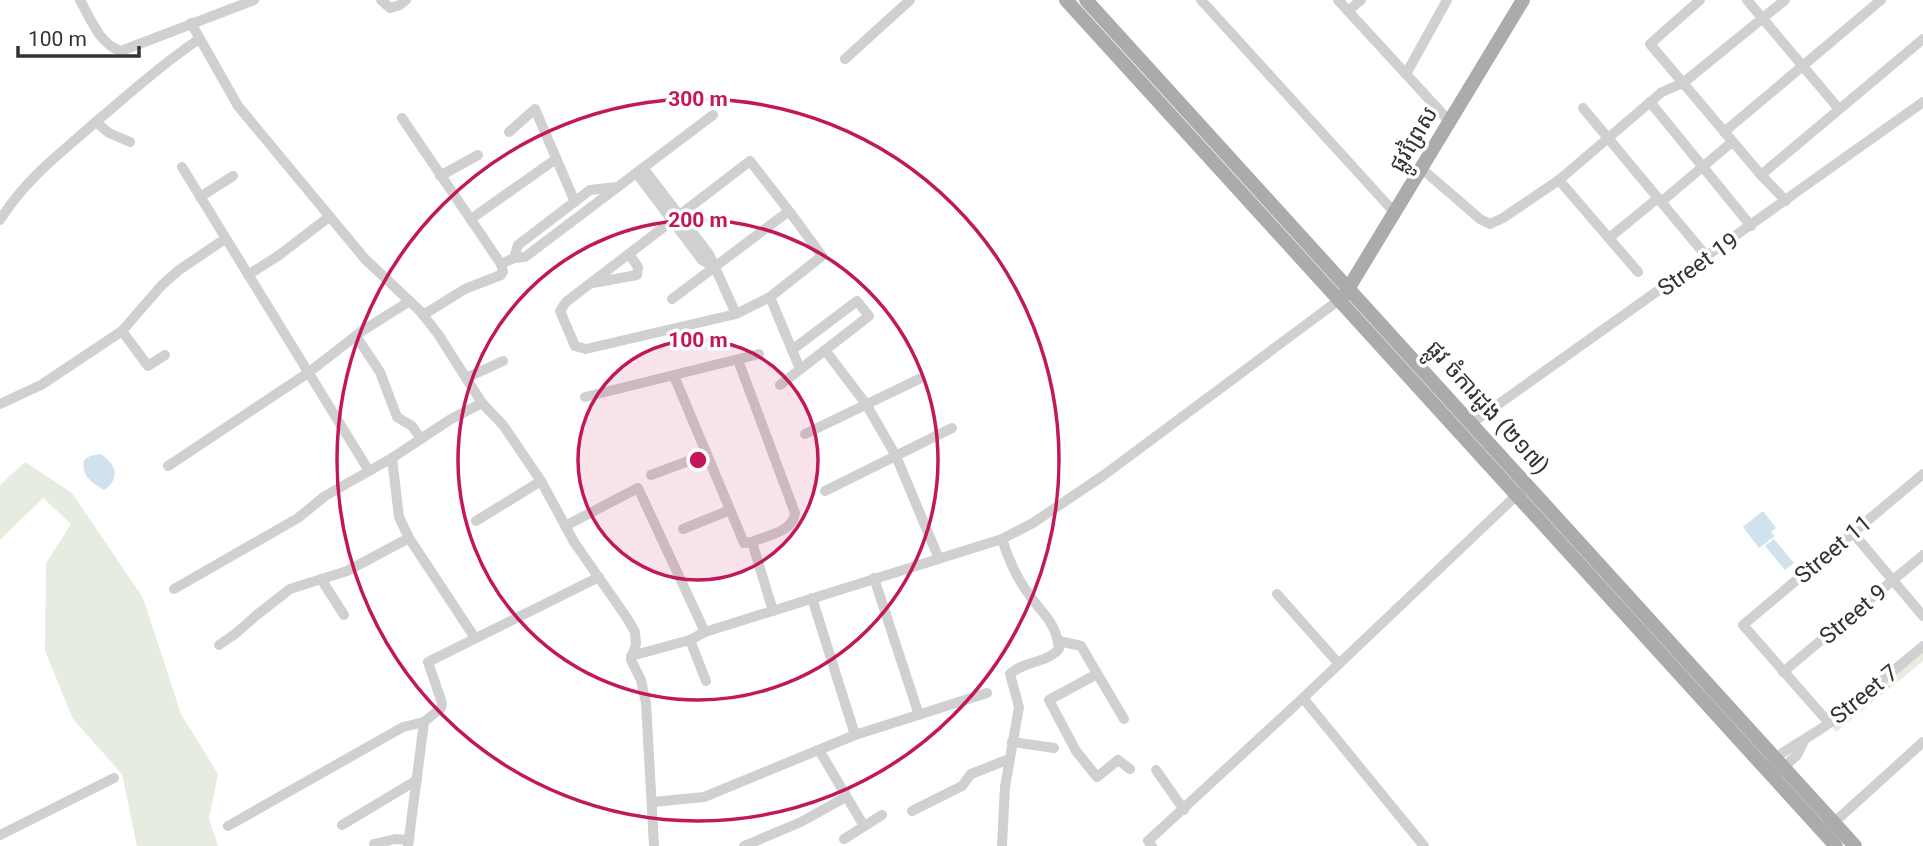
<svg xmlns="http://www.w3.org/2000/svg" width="1923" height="846" font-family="Roboto,'Noto Sans Khmer',sans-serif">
	<rect width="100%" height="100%" fill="#fff"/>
	<g fill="#e6ecdf">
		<polygon points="25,462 72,493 143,598 181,714 218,774 209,819 218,846 137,846 122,774 73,719 45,651 46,563 71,524 43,498 0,540 0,485"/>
		<polygon points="1923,646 1923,661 1836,732 1829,723"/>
	</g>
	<g fill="#cfe2ee">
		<path d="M100 454C116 463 121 479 104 490 92 483 81 476 84 460L90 456Z"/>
		<polygon points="1763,511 1776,528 1771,532 1775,536 1759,548 1743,527"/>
		<polygon points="1774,539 1794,563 1785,570 1765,546"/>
	</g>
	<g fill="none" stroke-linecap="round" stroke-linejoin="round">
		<g stroke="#d0d0d0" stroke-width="10">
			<path d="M80 0C90 18 100 45 121 51L254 0"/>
			<polyline points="381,0 390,8 400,5 406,0"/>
			<polyline points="1201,0 1395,213"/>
			<polyline points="1338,0 1450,122"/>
			<polyline points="1700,0 1650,44 1761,175 1786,201"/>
			<polyline points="1747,0 1839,109"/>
			<polyline points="1348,11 1361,0"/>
			<polyline points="191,23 238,106 365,259 420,311 438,334 482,403 503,425 541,481 574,542 627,618 635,632 636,644 631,660 641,680 646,703 654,846"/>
			<polyline points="845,59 910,0"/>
			<polyline points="1406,74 1447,0"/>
			<polyline points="1650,102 1751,226"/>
			<polyline points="1583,108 1707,257"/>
			<polyline points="402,118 501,264 503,272 501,275 465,289 423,315"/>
			<polyline points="96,122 109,133 130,142"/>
			<polyline points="509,132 535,109 575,202"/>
			<polyline points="1724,132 1881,0"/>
			<polyline points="182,167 369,471"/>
			<polyline points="1421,168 1480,219 1490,224 1503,218 1559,180 1662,92 1683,83 1785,0"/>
			<polyline points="644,169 709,254 736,314"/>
			<polyline points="637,174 702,260 713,266"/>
			<polyline points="1761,175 1923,39"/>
			<polyline points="440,176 478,155"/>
			<polyline points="1559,180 1638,272"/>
			<polyline points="200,197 233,176"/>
			<polyline points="1661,202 1732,142"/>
			<polyline points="471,219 556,159"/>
			<path d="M0 220C24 181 56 157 90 127 126 96 160 66 199 39"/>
			<polyline points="1609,238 1658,198"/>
			<polyline points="514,258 518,245 590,190 617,187"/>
			<polyline points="501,264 514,258 525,257 713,115"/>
			<polyline points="248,275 278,256 329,217"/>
			<polyline points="593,283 637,275 638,267 629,254"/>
			<polyline points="770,297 800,369"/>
			<polyline points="672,299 789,211 822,256 770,297 736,314 586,349 575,346 560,311 566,302 750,161 789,211"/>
			<polyline points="122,331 148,366 165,355"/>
			<polyline points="356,336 380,372 397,417 412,426 421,439"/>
			<polyline points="825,350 866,404 896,456 939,559"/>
			<path d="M738 360 795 513C793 532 768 535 752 542"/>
			<polyline points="674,376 744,543 752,542 773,611"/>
			<polyline points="466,378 503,361"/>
			<polyline points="780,385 869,316 857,301 792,350"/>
			<polyline points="585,397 759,354"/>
			<polyline points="0,404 41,385 122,331 161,286 179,270 225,239"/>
			<polyline points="1472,423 1923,102"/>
			<polyline points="805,434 919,379"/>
			<polyline points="392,458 399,517 409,538 475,638"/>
			<polyline points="168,466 308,373 362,331 410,301"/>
			<polyline points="651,475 707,454"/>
			<polyline points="825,491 952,428"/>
			<polyline points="476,521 541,481"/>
			<polyline points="565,526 638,488 705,632"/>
			<polyline points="683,529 730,510"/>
			<polyline points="1853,533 1923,616"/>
			<path d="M1002 539C1008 558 1016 577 1028 593 1042 614 1056 621 1059 649 1047 663 1024 661 1010 674L1019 707 1005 787 1002 846"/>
			<polyline points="874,578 919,715"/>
			<polyline points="321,579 344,615"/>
			<polyline points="174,589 298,518 325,496 392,458 451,419 482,403"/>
			<polyline points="1277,594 1339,664"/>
			<polyline points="812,598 855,735"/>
			<polyline points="690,640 706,681"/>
			<polyline points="1059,641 1081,646 1124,719"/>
			<polyline points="219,645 235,634 258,614 290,589 347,571 409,538"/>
			<polyline points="631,656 690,640 705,632 1002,539 1033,523 1104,475 1339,300"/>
			<polyline points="1783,672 1923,555"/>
			<polyline points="1097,674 1049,700 1076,751 1097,777 1118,760 1130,769"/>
			<polyline points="1303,698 1424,846"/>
			<polyline points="1829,723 1743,625 1923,474"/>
			<polyline points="1012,742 1054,748"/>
			<polyline points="819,750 864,826"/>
			<path d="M1770 763C1788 746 1810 738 1829 723 1861 698 1892 672 1923 646"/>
			<polyline points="1156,770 1184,810"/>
			<polyline points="1780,771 1797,755 1804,741"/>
			<polyline points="653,802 704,797 855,735 987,693"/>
			<polyline points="912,811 962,786 971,774 1009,759"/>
			<polyline points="342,825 417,780"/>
			<polyline points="228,826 403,727 424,722"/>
			<polyline points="1829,827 1923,742"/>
			<polyline points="0,835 114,778"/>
			<polyline points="844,839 882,815"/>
			<polyline points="374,844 395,839 409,840"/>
			<polyline points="408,846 424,722 441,708 442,703 428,662 599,577"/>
			<polyline points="744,846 801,822 846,797"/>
			<polyline points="1152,846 1148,841 1303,698 1520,492"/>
		</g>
		<g stroke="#ababab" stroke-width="14">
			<polyline points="1066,0 1836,846"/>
			<polyline points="1086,0 1855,846"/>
			<polyline points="1345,294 1523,0"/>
		</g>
	</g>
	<circle cx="698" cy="460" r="120" fill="#c2185b" fill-opacity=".12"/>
	<g fill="none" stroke="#c2185b" stroke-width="3.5">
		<circle cx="698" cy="460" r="120"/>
		<circle cx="698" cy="460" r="240"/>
		<circle cx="698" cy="460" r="361"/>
	</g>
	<g text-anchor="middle" stroke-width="7" stroke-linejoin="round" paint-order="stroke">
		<g font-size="23" fill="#333" stroke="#fff">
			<text transform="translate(1413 139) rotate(-59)" y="8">ផ្លូវព្រៃស</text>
			<text transform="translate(1698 264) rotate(-35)" y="8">Street 19</text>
			<text transform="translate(1488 407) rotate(48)" y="8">ផ្លូវ ចំការដូង (២១៧)</text>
			<text transform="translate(1833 549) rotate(-40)" y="8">Street 11</text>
			<text transform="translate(1853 614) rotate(-40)" y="8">Street 9</text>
			<text transform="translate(1864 694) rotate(-39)" y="8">Street 7</text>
		</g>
	</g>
	<circle cx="698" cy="460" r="10" fill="#c2185b" stroke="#fff" stroke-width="3.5"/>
	<g font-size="21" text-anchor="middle" font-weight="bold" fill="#c2185b" stroke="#fff" stroke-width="7" stroke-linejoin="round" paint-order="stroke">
		<text x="698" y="106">300 m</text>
		<text x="698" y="227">200 m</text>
		<text x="698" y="347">100 m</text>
	</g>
	<path d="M18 46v10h121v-10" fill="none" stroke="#333333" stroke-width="3.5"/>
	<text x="28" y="46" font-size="21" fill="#333333" stroke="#ffffff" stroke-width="5" paint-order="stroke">100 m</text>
</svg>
